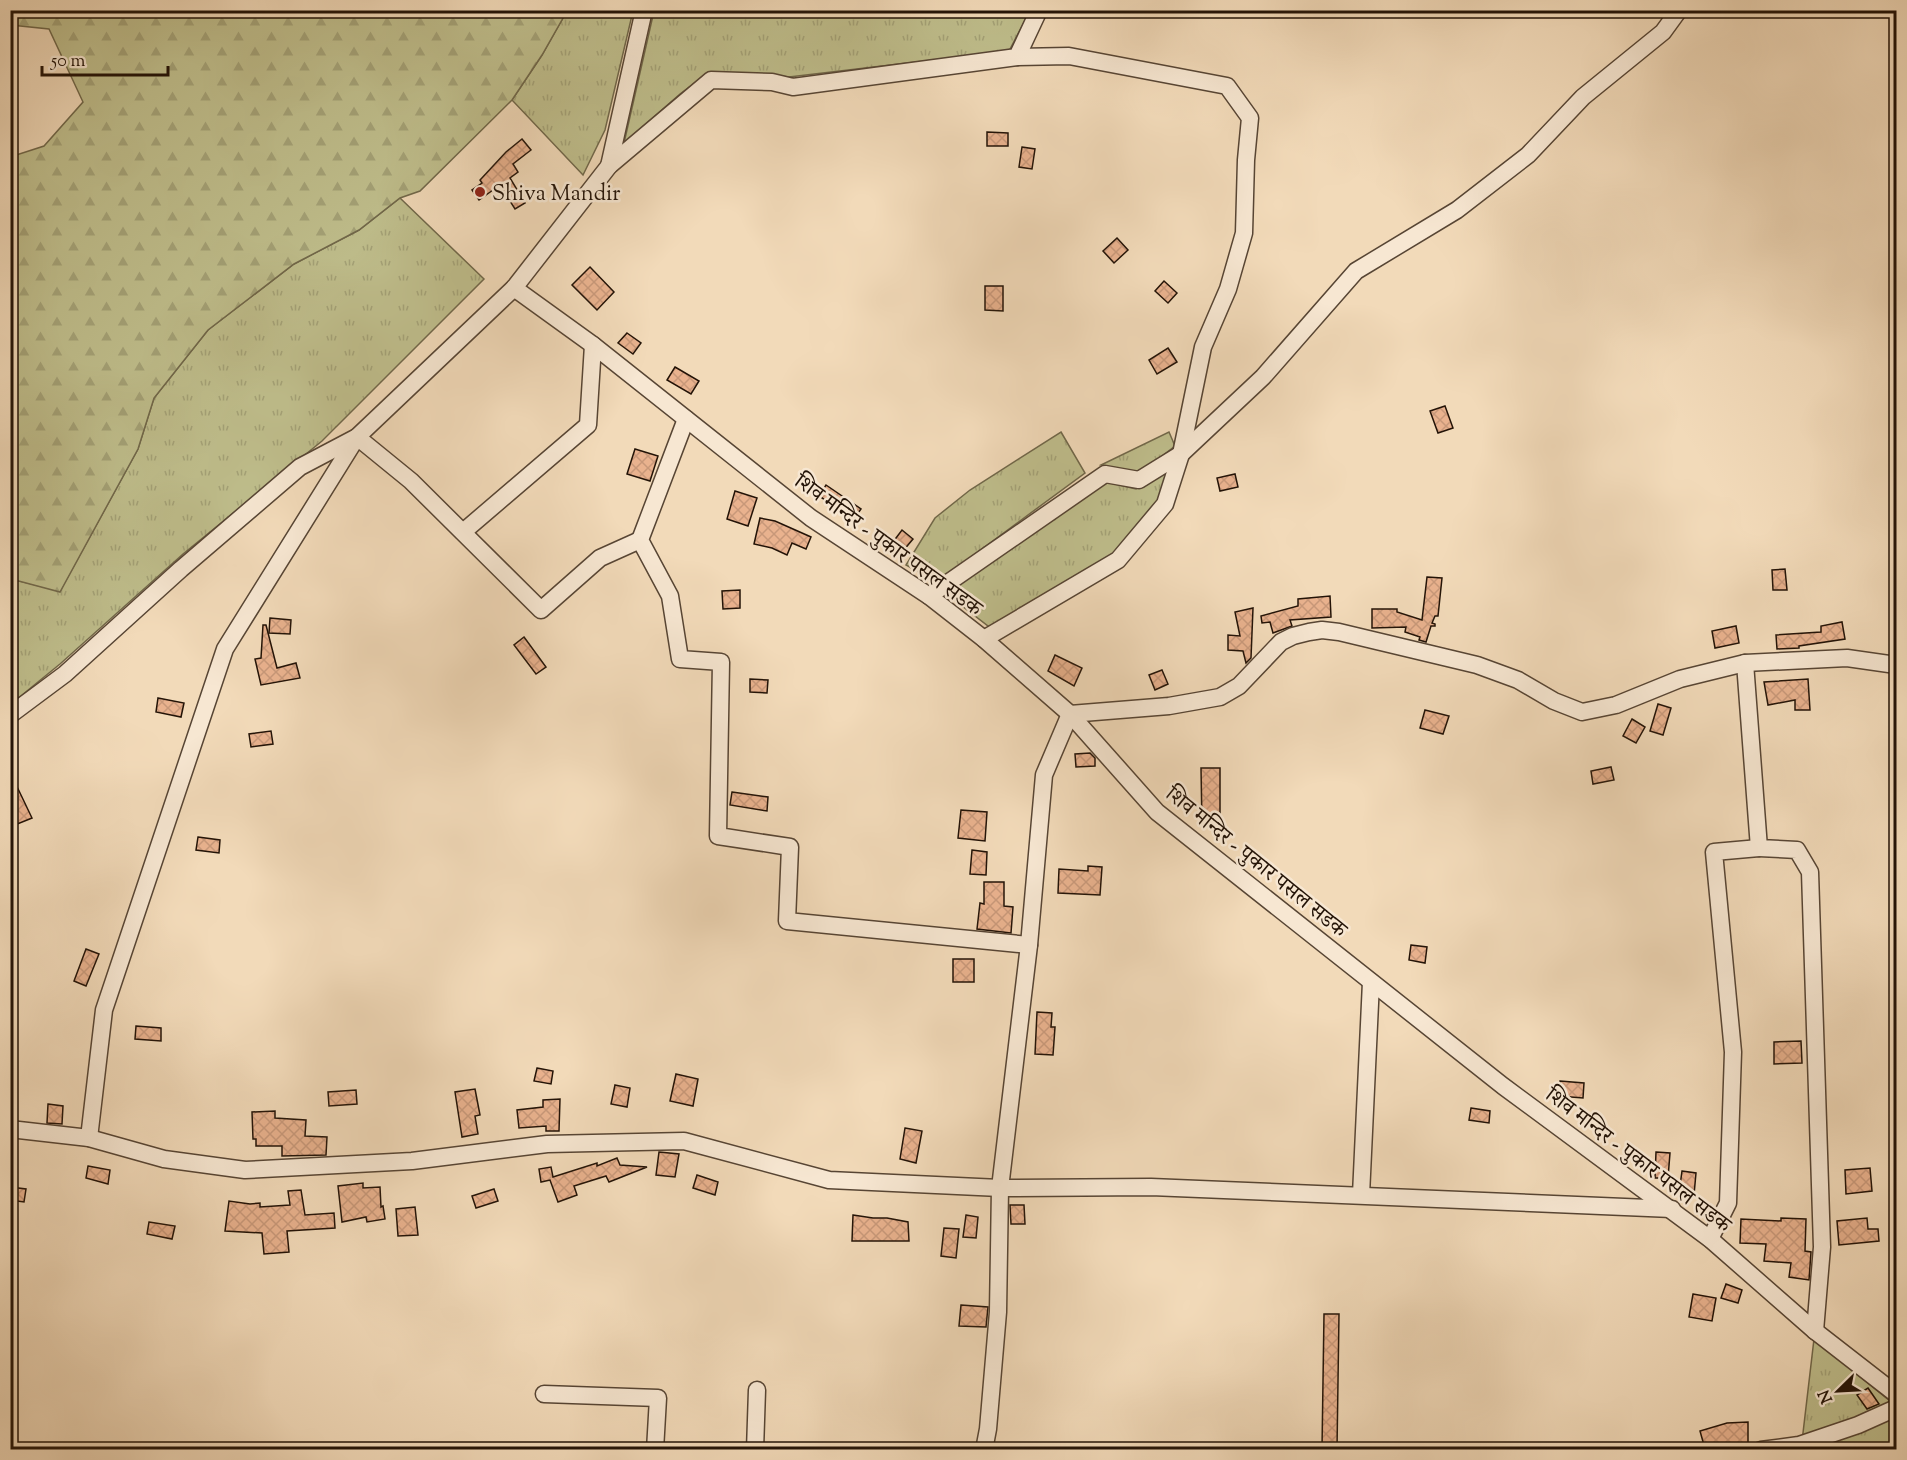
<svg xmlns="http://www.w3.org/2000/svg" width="1907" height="1460" font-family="'Sorts Mill Goudy','Noto Serif Devanagari',serif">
	<defs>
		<pattern id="grass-tufts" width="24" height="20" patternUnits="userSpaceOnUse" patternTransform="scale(1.5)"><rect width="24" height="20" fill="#bfbe8c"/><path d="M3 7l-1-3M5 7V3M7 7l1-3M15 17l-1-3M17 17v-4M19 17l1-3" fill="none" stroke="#a4a277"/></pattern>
		<pattern id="forest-firs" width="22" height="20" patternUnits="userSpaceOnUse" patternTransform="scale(1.5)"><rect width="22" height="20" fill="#bfbe8c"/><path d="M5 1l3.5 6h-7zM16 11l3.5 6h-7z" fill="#a4a277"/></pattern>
		<pattern id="building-cross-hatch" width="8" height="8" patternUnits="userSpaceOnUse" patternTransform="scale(1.5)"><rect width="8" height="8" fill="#e9b28e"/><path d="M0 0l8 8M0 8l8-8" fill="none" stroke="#c89879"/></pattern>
	</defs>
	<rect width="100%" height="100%" fill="#f2dab9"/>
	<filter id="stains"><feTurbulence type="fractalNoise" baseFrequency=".00333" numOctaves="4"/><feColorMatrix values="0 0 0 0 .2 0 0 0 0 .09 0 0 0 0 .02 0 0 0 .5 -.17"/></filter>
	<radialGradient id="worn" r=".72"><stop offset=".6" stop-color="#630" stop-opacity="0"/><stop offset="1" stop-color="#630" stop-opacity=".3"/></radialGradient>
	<g fill="url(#grass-tufts)" stroke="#71684a" stroke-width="1.5">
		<polygon points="567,11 633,11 605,130 583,175 512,100 542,55"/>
		<polygon points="654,11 1030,11 1009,51 789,77 759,74 708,73 680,94 624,143"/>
		<polygon points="400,198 484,279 322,441 183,554 60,664 11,704 11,579 60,591 138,449 154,398 208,330 294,264 359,230"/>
		<polygon points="1061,432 1085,473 937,582 906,565 935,518 970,490"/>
		<polygon points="1169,432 1175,446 1140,473 1101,465"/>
		<polygon points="1168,470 1160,500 1115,553 992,629 944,592 1102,481 1136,489"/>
		<polygon points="1814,1339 1896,1406 1896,1449 1801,1450"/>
	</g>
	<polygon fill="url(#forest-firs)" stroke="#71684a" stroke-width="1.5" points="11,10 567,11 542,55 512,100 420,191 400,198 359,230 294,264 208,330 154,398 138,449 60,592 11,579 10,157 44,146 83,102 49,29 11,25"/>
	<g fill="url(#building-cross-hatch)" stroke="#231307" stroke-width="1.5">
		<polygon points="987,132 1008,133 1008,146 987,146"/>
		<polygon points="522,139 531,150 513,164 518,172 510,178 525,203 515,209 500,185 479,200 472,190 482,183 480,180 506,152"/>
		<polygon points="1022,147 1035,149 1032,169 1019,167"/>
		<polygon points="1117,238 1128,250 1114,263 1103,251"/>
		<polygon points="590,267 614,292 597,310 572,285"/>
		<polygon points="1164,281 1177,293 1168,303 1155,291"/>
		<polygon points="985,286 1003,286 1003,311 985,310"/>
		<polygon points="627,333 641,343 633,354 618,343"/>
		<polygon points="1168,348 1177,362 1157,374 1149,360"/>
		<polygon points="675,367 699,381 691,394 667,380"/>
		<polygon points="1445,406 1453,428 1438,433 1430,411"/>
		<polygon points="635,449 658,456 650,481 627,474"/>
		<polygon points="1235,474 1238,487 1220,491 1217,478"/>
		<polygon points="826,485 861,509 854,519 819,496"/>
		<polygon points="735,491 757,498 748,526 727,519"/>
		<polygon points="760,518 775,521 811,537 806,549 792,543 787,555 772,548 754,544"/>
		<polygon points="902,530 913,539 903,551 893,542"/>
		<polygon points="1785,569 1787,590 1773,590 1772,570"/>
		<polygon points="1427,577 1442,578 1438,616 1435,616 1432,623 1435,624 1435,626 1431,626 1426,642 1419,640 1420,637 1405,632 1406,627 1372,628 1372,609 1397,609 1397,612 1422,620"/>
		<polygon points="740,590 740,608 723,609 722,591"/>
		<polygon points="1330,596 1331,617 1290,620 1292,626 1273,633 1270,622 1262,623 1261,616 1298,606 1298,599"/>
		<polygon points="1253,608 1251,658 1246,663 1243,651 1228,650 1228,635 1240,636 1235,612"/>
		<polygon points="270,618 291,620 290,634 269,633"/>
		<polygon points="1842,622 1845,639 1799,646 1799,648 1777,649 1776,635 1821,632 1821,626"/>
		<polygon points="263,625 266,625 277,668 296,663 300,678 261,685 255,659 261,658"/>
		<polygon points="1736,626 1739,643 1715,648 1712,631"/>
		<polygon points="524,637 546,667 536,674 514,645"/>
		<polygon points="1055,655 1082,668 1074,686 1048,671"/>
		<polygon points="1162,670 1168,684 1155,690 1149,675"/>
		<polygon points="750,679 768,680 767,693 750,692"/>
		<polygon points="1808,679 1810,710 1795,710 1795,700 1768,705 1764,682"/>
		<polygon points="158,698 184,703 181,717 156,712"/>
		<polygon points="1658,704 1671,708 1663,735 1650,731"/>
		<polygon points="1425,710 1449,716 1443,734 1420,728"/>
		<polygon points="1632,719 1645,727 1636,743 1623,736"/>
		<polygon points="271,731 273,744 251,747 249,734"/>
		<polygon points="1090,753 1095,758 1095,766 1076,767 1075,754"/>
		<polygon points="1611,767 1614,780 1593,784 1591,771"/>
		<polygon points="1201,768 1220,768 1220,824 1202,825"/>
		<polygon points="10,772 32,818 10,827"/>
		<polygon points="732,792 768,797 767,811 730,805"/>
		<polygon points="961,810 987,812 985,841 958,838"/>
		<polygon points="198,837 220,840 219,853 196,850"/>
		<polygon points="972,850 987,852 986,875 970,874"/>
		<polygon points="1088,866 1102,867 1100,895 1058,893 1059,869 1088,871"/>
		<polygon points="984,882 1004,882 1004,906 1013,907 1011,933 977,929 980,903 984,904"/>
		<polygon points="1411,945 1427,947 1425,963 1409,960"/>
		<polygon points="86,949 99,954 86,986 74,981"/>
		<rect x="953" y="959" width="21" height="23"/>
		<polygon points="1037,1012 1052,1013 1051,1027 1055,1027 1053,1055 1035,1054"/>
		<polygon points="136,1026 161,1028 161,1041 135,1039"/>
		<polygon points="1801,1041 1802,1063 1774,1064 1774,1042"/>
		<polygon points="537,1068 553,1071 551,1084 534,1081"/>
		<polygon points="676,1074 698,1079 693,1106 670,1101"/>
		<polygon points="1560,1081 1584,1083 1583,1098 1559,1096"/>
		<polygon points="615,1085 630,1088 627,1107 611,1104"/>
		<polygon points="475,1089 480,1115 475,1116 478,1134 462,1137 455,1092"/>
		<polygon points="356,1090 357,1104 329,1106 328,1092"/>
		<polygon points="560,1099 559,1131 546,1131 546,1126 519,1128 517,1110 543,1107 543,1100"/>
		<polygon points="48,1104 63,1106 62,1124 47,1123"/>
		<polygon points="1471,1108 1490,1111 1489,1123 1469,1120"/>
		<polygon points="275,1111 275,1118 306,1120 305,1136 327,1137 326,1155 282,1156 282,1146 256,1146 256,1139 253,1139 252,1112"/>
		<polygon points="905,1128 922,1131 916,1163 900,1159"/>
		<polygon points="659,1152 679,1154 675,1177 656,1175"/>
		<polygon points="1656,1152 1670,1153 1668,1178 1655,1178"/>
		<polygon points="617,1158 620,1165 647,1167 609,1182 606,1176 574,1186 577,1195 558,1202 550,1180 541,1182 539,1169 551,1167 553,1177 597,1163 597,1166"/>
		<polygon points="88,1166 110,1170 108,1184 86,1178"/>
		<polygon points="1870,1168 1872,1191 1846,1194 1845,1170"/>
		<polygon points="1682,1171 1696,1173 1694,1195 1679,1193"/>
		<polygon points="697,1175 718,1182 715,1195 693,1188"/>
		<polygon points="363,1183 363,1188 380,1187 381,1207 383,1206 385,1219 367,1222 366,1217 342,1222 338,1186"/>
		<polygon points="10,1187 26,1189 24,1202 10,1200"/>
		<polygon points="494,1189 498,1201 476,1208 472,1196"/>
		<polygon points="301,1190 305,1215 334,1213 335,1228 287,1231 289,1252 264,1254 262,1233 225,1231 229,1201 250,1204 260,1203 260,1207 290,1205 288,1191"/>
		<polygon points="1010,1205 1024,1205 1025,1224 1011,1224"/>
		<polygon points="415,1207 418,1235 398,1236 396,1209"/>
		<polygon points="853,1215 873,1218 887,1218 908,1222 909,1241 852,1241"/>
		<polygon points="966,1215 978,1217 976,1238 963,1237"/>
		<polygon points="1781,1218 1806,1219 1805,1251 1811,1252 1809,1280 1789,1277 1791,1263 1764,1261 1766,1244 1740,1243 1741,1219 1781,1221"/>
		<polygon points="1867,1218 1868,1229 1878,1229 1879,1241 1839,1245 1837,1221"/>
		<polygon points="149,1222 175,1226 172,1239 147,1234"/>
		<polygon points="944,1228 959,1229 956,1258 941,1256"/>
		<polygon points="1726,1284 1742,1290 1738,1303 1721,1298"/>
		<polygon points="1693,1294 1716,1298 1712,1321 1689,1317"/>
		<polygon points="961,1305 988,1307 986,1327 959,1326"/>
		<polygon points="1324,1314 1339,1314 1337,1449 1322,1449"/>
		<polygon points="1868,1388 1879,1404 1867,1409 1857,1395"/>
		<polygon points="1748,1422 1748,1446 1705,1449 1700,1431 1727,1423"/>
	</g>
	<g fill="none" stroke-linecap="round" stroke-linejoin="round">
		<g stroke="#574534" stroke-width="19">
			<g id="minor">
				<polyline points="609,166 644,10"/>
				<polyline points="514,288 593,345 811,518 929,596 984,639 1070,714 1157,812 1503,1086 1710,1239 1815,1331 1896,1394"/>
				<polyline points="686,419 640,540 670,596 680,659 721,662 718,836 790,847 787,921 1029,945"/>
				<polyline points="463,532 588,425 593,345"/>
				<polyline points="929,596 1105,474 1139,480 1181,454 1263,377 1356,271 1457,210 1528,155 1583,97 1663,32 1679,10"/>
				<polyline points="984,639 1118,560 1165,504 1181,454 1203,347 1228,289 1244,233 1246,160 1250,118 1227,86 1069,56 1017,57"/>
				<polyline points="1745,663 1759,848 1797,850 1810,872 1822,1247 1815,1331"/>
				<polyline points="10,715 65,674 181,569 300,467 357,437 514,288 609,166 711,80 772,82 793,87 1017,57 1039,10"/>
				<polyline points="10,1129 89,1138 164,1159 245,1170 412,1161 547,1144 684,1141 829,1180 1000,1188 1151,1187 1672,1209"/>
				<polyline points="89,1138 104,1010 225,649 357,437 411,481 541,610 600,558 640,540"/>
				<polyline points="1361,1195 1371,982"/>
				<polyline points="1710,1239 1728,1203 1733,1052 1714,852 1759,848"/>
				<polyline points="544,1394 658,1398 655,1450"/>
				<polyline points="755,1450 757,1390"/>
				<polyline points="984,1450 988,1429 998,1312 1000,1188 1029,945 1044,775 1070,714 1169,706 1220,697 1239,686 1281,642 1293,636 1309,632 1322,630 1339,632 1477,665 1518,680 1554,701 1582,712 1616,705 1680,679 1745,663 1847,658 1896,665"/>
				<polyline points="1761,1450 1799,1445 1858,1425 1896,1408"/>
			</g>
		</g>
		<use href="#minor" stroke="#f7e7d2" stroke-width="16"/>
	</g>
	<circle fill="#8f2418" stroke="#f7e7d2" stroke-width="2" cx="480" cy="192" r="6"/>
	<g text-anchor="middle" stroke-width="5" stroke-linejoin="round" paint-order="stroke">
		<g font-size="22" fill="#231307" stroke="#f7e7d2" text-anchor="start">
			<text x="492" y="200">Shiva Mandir</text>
		</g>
		<g font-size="22" fill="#231307" stroke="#f7e7d2">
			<text transform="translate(889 544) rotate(36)" y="8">शिव मन्दिर - पुकार पसल सडक</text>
			<text transform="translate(1257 861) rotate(39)" y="8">शिव मन्दिर - पुकार पसल सडक</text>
			<text transform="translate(1639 1159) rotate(37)" y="8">शिव मन्दिर - पुकार पसल सडक</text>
		</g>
	</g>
	<rect width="1907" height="1460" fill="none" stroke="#f2dab9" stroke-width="36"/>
	<rect x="12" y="12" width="1883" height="1436" fill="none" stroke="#231307" stroke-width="3"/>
	<rect x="18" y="18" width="1871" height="1424" fill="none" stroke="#231307" stroke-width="1.5"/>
	<g transform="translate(1838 1391) rotate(246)" stroke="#f7e7d2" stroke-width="4.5" paint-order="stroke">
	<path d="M0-4.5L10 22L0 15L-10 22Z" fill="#231307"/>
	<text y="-9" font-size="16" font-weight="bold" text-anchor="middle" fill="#231307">N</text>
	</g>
	<path d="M42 66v9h126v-9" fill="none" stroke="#231307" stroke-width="3"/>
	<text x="51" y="66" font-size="18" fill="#231307" stroke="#f7e7d2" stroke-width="4.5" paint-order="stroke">50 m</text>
	<rect width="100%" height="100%" filter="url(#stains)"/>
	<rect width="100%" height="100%" fill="url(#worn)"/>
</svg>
